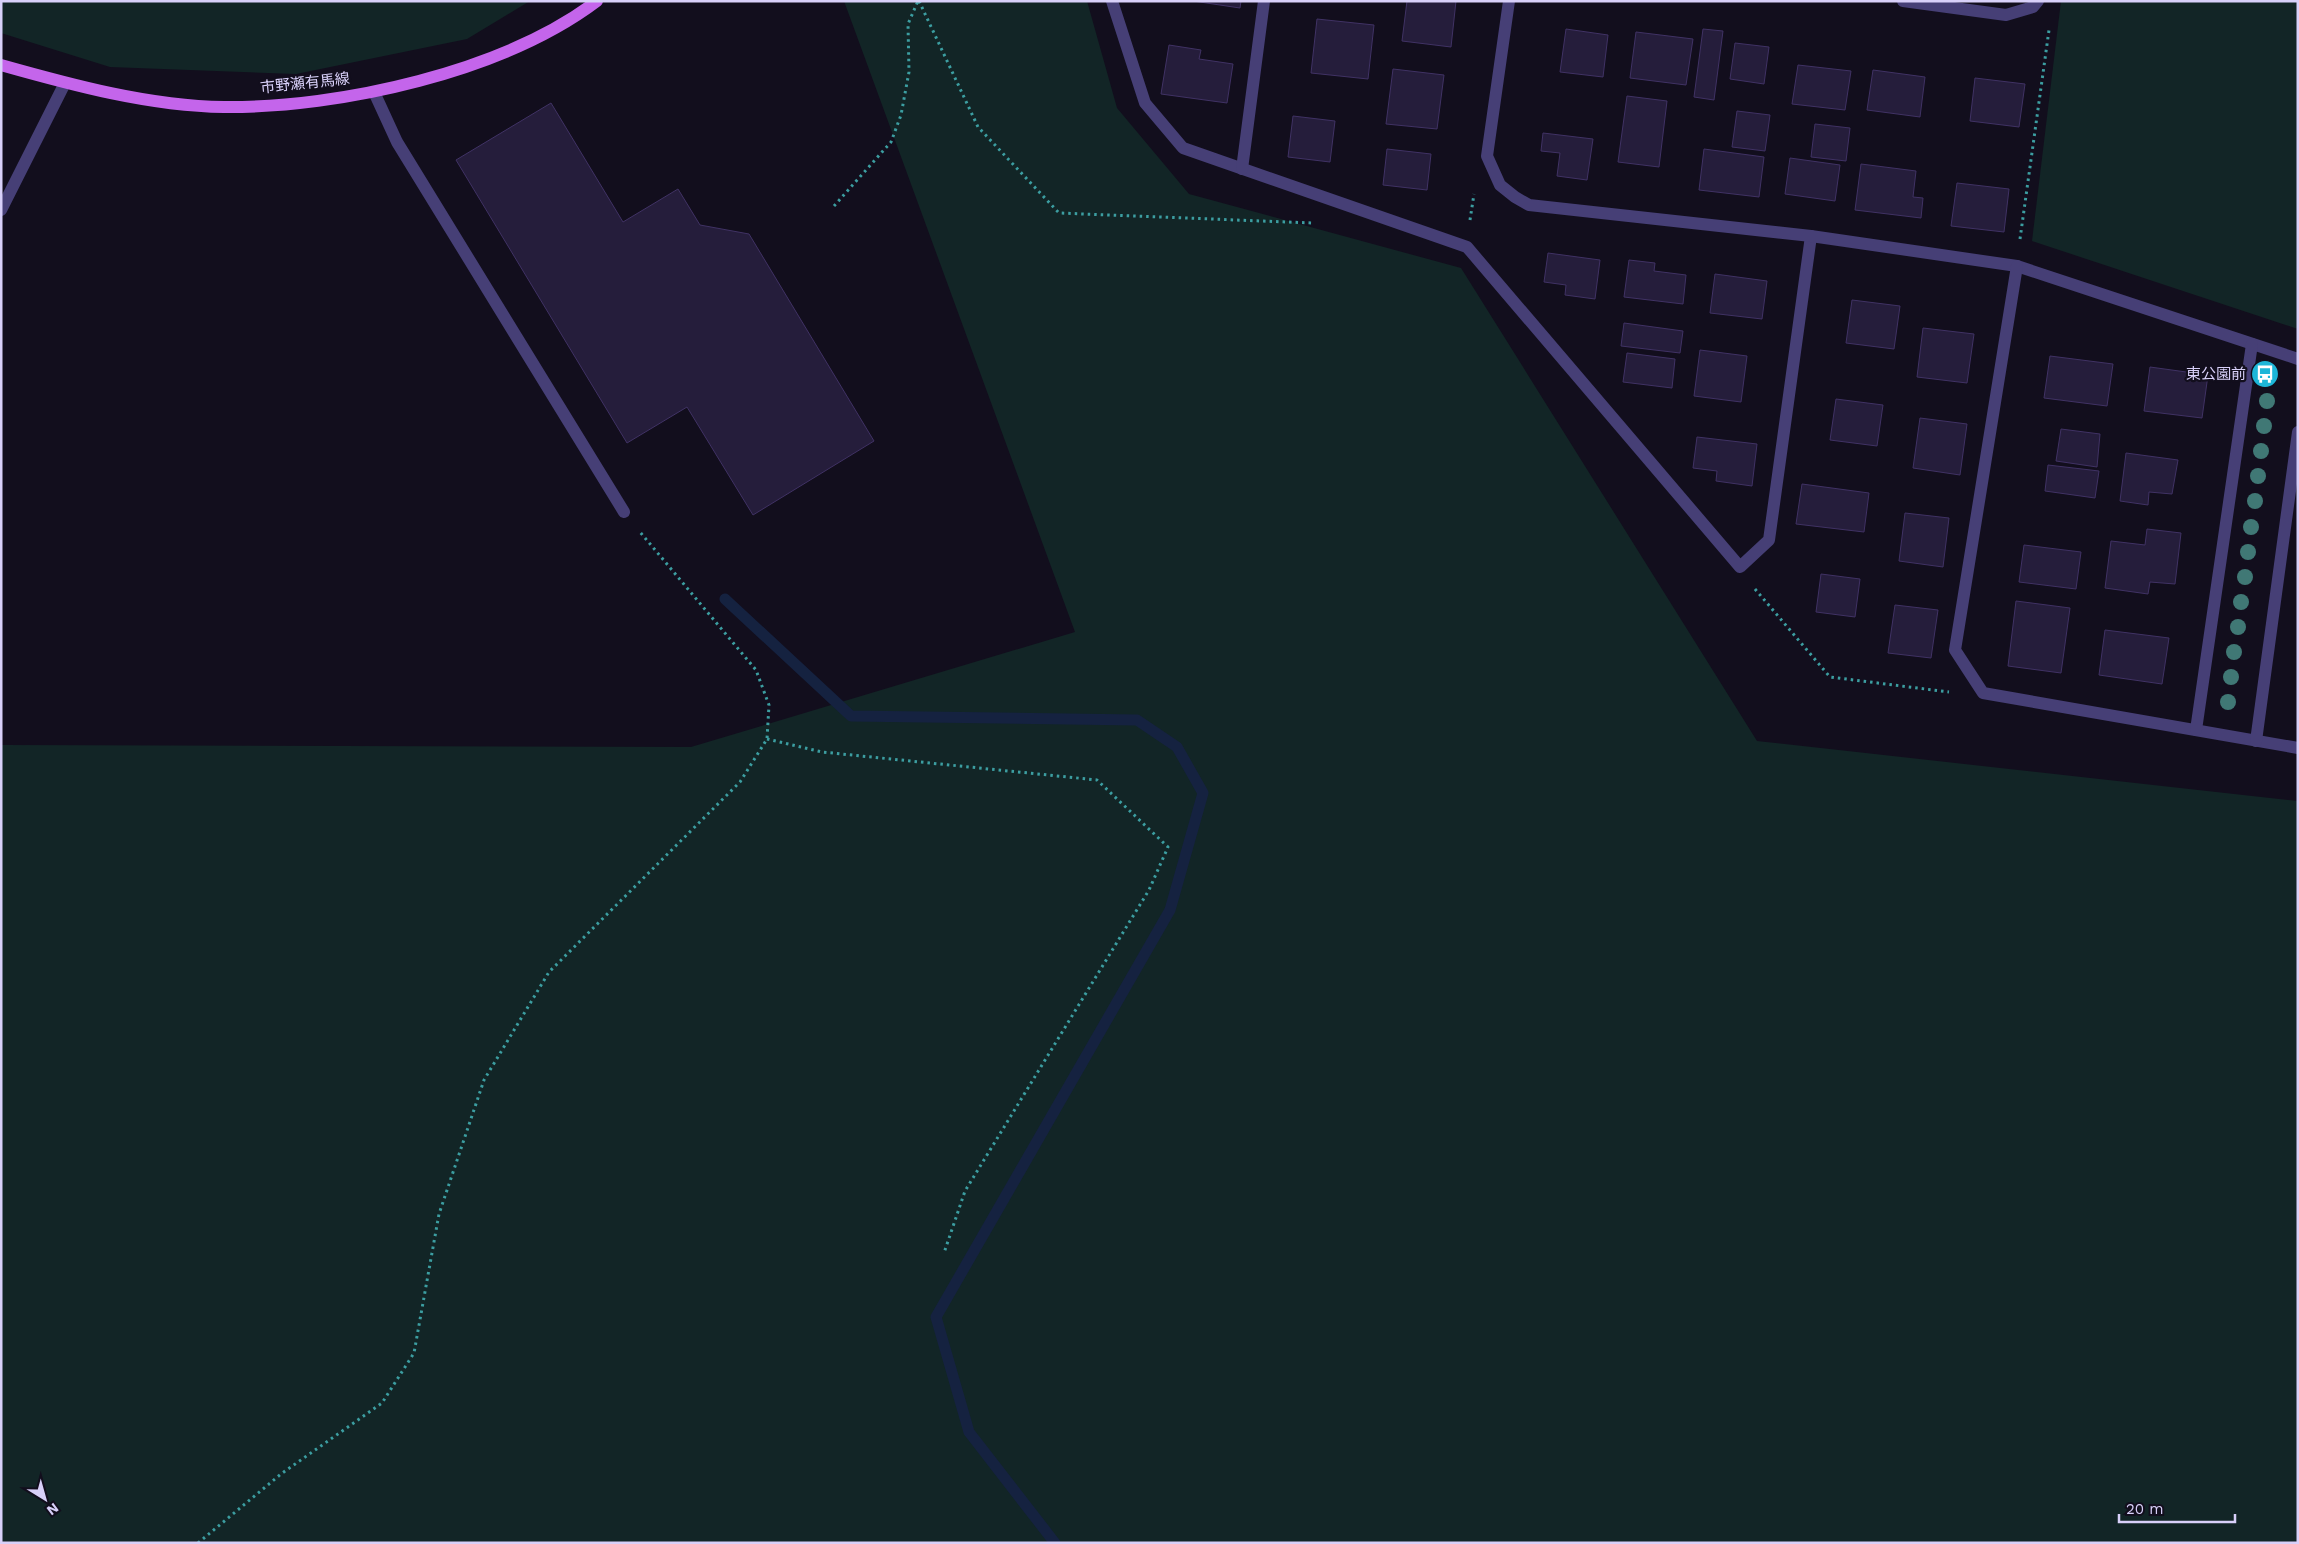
<svg xmlns="http://www.w3.org/2000/svg" width="2299" height="1544" font-family="'Work Sans','Noto Sans JP',sans-serif">
	<rect width="100%" height="100%" fill="#120e1d"/>
	<g fill="#122526">
		<polygon points="1,1 530,1 467,39 296,74 110,67 1,33"/>
		<polygon points="844,1 1087,1 1117,108 1189,194 1461,268 1757,741 2298,801 2298,1543 1,1543 1,745 691,747 1075,632"/>
		<polygon points="2061,1 2298,1 2298,329 2032,241"/>
	</g>
	<g fill="none" stroke-linecap="round" stroke-linejoin="round">
		<polyline stroke="#152240" stroke-width="11" points="725,599 851,716 1137,720 1177,747 1203,793 1170,910 936,1317 969,1432 1055,1543"/>
	</g>
	<g fill="#251d3b" stroke="#403264">
		<polygon points="1193,1 1241,1 1240,8"/>
		<polygon points="1407,1 1456,1 1451,47 1402,41"/>
		<polygon points="1317,19 1374,25 1368,79 1311,73"/>
		<polygon points="1566,29 1608,35 1603,77 1560,72"/>
		<polygon points="1703,29 1723,31 1714,100 1694,97"/>
		<polygon points="1636,32 1693,39 1686,85 1630,78"/>
		<polygon points="1735,43 1769,47 1764,84 1730,79"/>
		<polygon points="1169,45 1201,50 1199,59 1233,64 1227,103 1161,94"/>
		<polygon points="1798,65 1851,71 1845,110 1792,104"/>
		<polygon points="1393,69 1444,75 1437,129 1386,124"/>
		<polygon points="1873,70 1925,77 1920,117 1867,110"/>
		<polygon points="1975,78 2025,84 2019,127 1970,121"/>
		<polygon points="1627,96 1667,101 1659,167 1618,162"/>
		<polygon points="551,103 623,222 678,189 700,225 749,234 874,441 753,515 687,407 627,443 456,160"/>
		<polygon points="1737,111 1770,115 1765,151 1732,147"/>
		<polygon points="1293,116 1335,121 1330,162 1288,157"/>
		<polygon points="1815,124 1850,128 1846,161 1811,157"/>
		<polygon points="1543,133 1593,139 1587,180 1557,176 1560,153 1541,151"/>
		<polygon points="1387,149 1431,154 1427,190 1383,185"/>
		<polygon points="1704,149 1764,157 1759,197 1699,190"/>
		<polygon points="1790,158 1840,165 1835,201 1785,194"/>
		<polygon points="1861,164 1916,171 1913,197 1923,198 1921,218 1855,210"/>
		<polygon points="1957,183 2009,189 2004,232 1951,226"/>
		<polygon points="1548,253 1600,260 1595,299 1565,295 1566,285 1544,282"/>
		<polygon points="1629,260 1655,263 1654,271 1686,275 1683,304 1624,297"/>
		<polygon points="1715,274 1767,281 1762,319 1710,313"/>
		<polygon points="1852,300 1900,306 1894,349 1846,343"/>
		<polygon points="1624,323 1683,331 1680,353 1621,346"/>
		<polygon points="1923,328 1974,334 1967,383 1917,377"/>
		<polygon points="1700,350 1747,356 1741,402 1694,396"/>
		<polygon points="1627,353 1675,359 1672,388 1623,382"/>
		<polygon points="2050,356 2113,364 2107,406 2044,398"/>
		<polygon points="2150,367 2208,375 2202,418 2144,411"/>
		<polygon points="1836,399 1883,405 1877,446 1830,440"/>
		<polygon points="1920,418 1967,424 1960,475 1913,468"/>
		<polygon points="2061,429 2100,434 2097,467 2056,461"/>
		<polygon points="1697,437 1757,444 1752,486 1716,481 1717,471 1693,468"/>
		<polygon points="2126,453 2178,460 2172,494 2149,492 2148,505 2120,501"/>
		<polygon points="2048,465 2099,471 2095,498 2045,491"/>
		<polygon points="1802,484 1869,493 1864,532 1796,524"/>
		<polygon points="1905,513 1949,518 1943,567 1899,561"/>
		<polygon points="2147,529 2181,533 2175,584 2150,582 2148,594 2105,588 2111,541 2145,545"/>
		<polygon points="2024,545 2081,552 2076,589 2019,582"/>
		<polygon points="1821,574 1860,579 1855,617 1816,612"/>
		<polygon points="2016,601 2070,608 2061,673 2008,666"/>
		<polygon points="1895,605 1938,610 1931,658 1888,653"/>
		<polygon points="2105,630 2169,638 2162,684 2099,675"/>
	</g>
	<g fill="none" stroke-linecap="round" stroke-linejoin="round">
		<g stroke="#3c9ea1" stroke-width="3" stroke-dasharray="2.5 4" stroke-linecap="butt">
			<polyline points="919,1 978,127 1059,213 1312,223"/>
			<polyline points="834,206 891,142 901,115 909,72 908,24 918,1"/>
			<polyline points="1470,220 1474,194"/>
			<polyline points="2020,239 2049,30"/>
			<polyline points="1755,589 1830,677 1949,692"/>
			<polyline points="767,739 822,752 1097,780 1168,847 1149,890 965,1191 944,1253"/>
			<polyline points="198,1543 281,1474 382,1403 414,1353 439,1214 484,1080 549,972 740,782 767,739 769,705 756,670 640,532"/>
		</g>
		<g stroke="#463f76" stroke-width="12">
			<polyline points="1112,1 1145,103 1183,148 1467,247 1740,567 1769,540 1811,236"/>
			<polyline points="1509,1 1487,156 1500,185 1515,197 1529,205 1811,236 2017,266 2298,359"/>
			<polyline points="1903,1 2006,15 2033,7 2038,1"/>
			<polyline points="374,92 397,142 624,512"/>
			<polyline points="1242,169 1264,1"/>
			<polyline points="1,210 65,83"/>
			<polyline points="2017,266 1955,650 1983,693 2298,748"/>
			<polyline points="2196,730 2252,344"/>
			<polyline points="2256,741 2298,432"/>
		</g>
		<path stroke="#c465eb" stroke-width="12" d="M1 65C72 85 149 106 224 107 340 108 503 72 597 1"/>
	</g>
	<g fill="#407875">
		<circle cx="2271" cy="376" r="8"/>
		<circle cx="2267" cy="401" r="8"/>
		<circle cx="2264" cy="426" r="8"/>
		<circle cx="2261" cy="451" r="8"/>
		<circle cx="2258" cy="476" r="8"/>
		<circle cx="2255" cy="501" r="8"/>
		<circle cx="2251" cy="527" r="8"/>
		<circle cx="2248" cy="552" r="8"/>
		<circle cx="2245" cy="577" r="8"/>
		<circle cx="2241" cy="602" r="8"/>
		<circle cx="2238" cy="627" r="8"/>
		<circle cx="2234" cy="652" r="8"/>
		<circle cx="2231" cy="677" r="8"/>
		<circle cx="2228" cy="702" r="8"/>
	</g>
	<defs>
		<g id="bus-disc" transform="scale(1.4375)"><circle r="9.5" fill="#1db6d8" stroke="#120e1d"/><path d="M-5-6H5V4H4V6H2V4H-2V6H-4V4H-5ZM-3.5-4V0h7V-4ZM-3.5 1.2v1.5H-2V1.2ZM2 1.2v1.5H3.5V1.2Z" fill="#fff"/></g>
	</defs>
	<g fill-rule="evenodd">
		<use href="#bus-disc" x="2265" y="374"/>
	</g>
	<g text-anchor="middle" stroke-width="4.5" stroke-linejoin="round" paint-order="stroke">
		<g font-size="15" fill="#d8d0f9" stroke="#120e1d">
			<text transform="translate(305 83) rotate(-6)" y="5">市野瀬有馬線</text>
		</g>
		<g font-size="15" fill="#d8d0f9" stroke="#120e1d" text-anchor="end">
			<text x="2246" y="379">東公園前</text>
		</g>
	</g>
	<rect width="2299" height="1544" fill="none" stroke="#d8d0f9" stroke-width="5"/>
	<g transform="translate(45 1499) rotate(143)" stroke="#120e1d" stroke-width="4" paint-order="stroke">
	<path d="M0-4L9 19L0 12L-9 19Z" fill="#d8d0f9"/>
	<text y="-8" font-size="14" font-weight="bold" text-anchor="middle" fill="#d8d0f9">N</text>
	</g>
	<path d="M2119 1514v8h116v-8" fill="none" stroke="#d8d0f9" stroke-width="2.5"/>
	<text x="2126" y="1514" font-size="15" fill="#d8d0f9" stroke="#120e1d" stroke-width="4" paint-order="stroke">20 m</text>
</svg>
